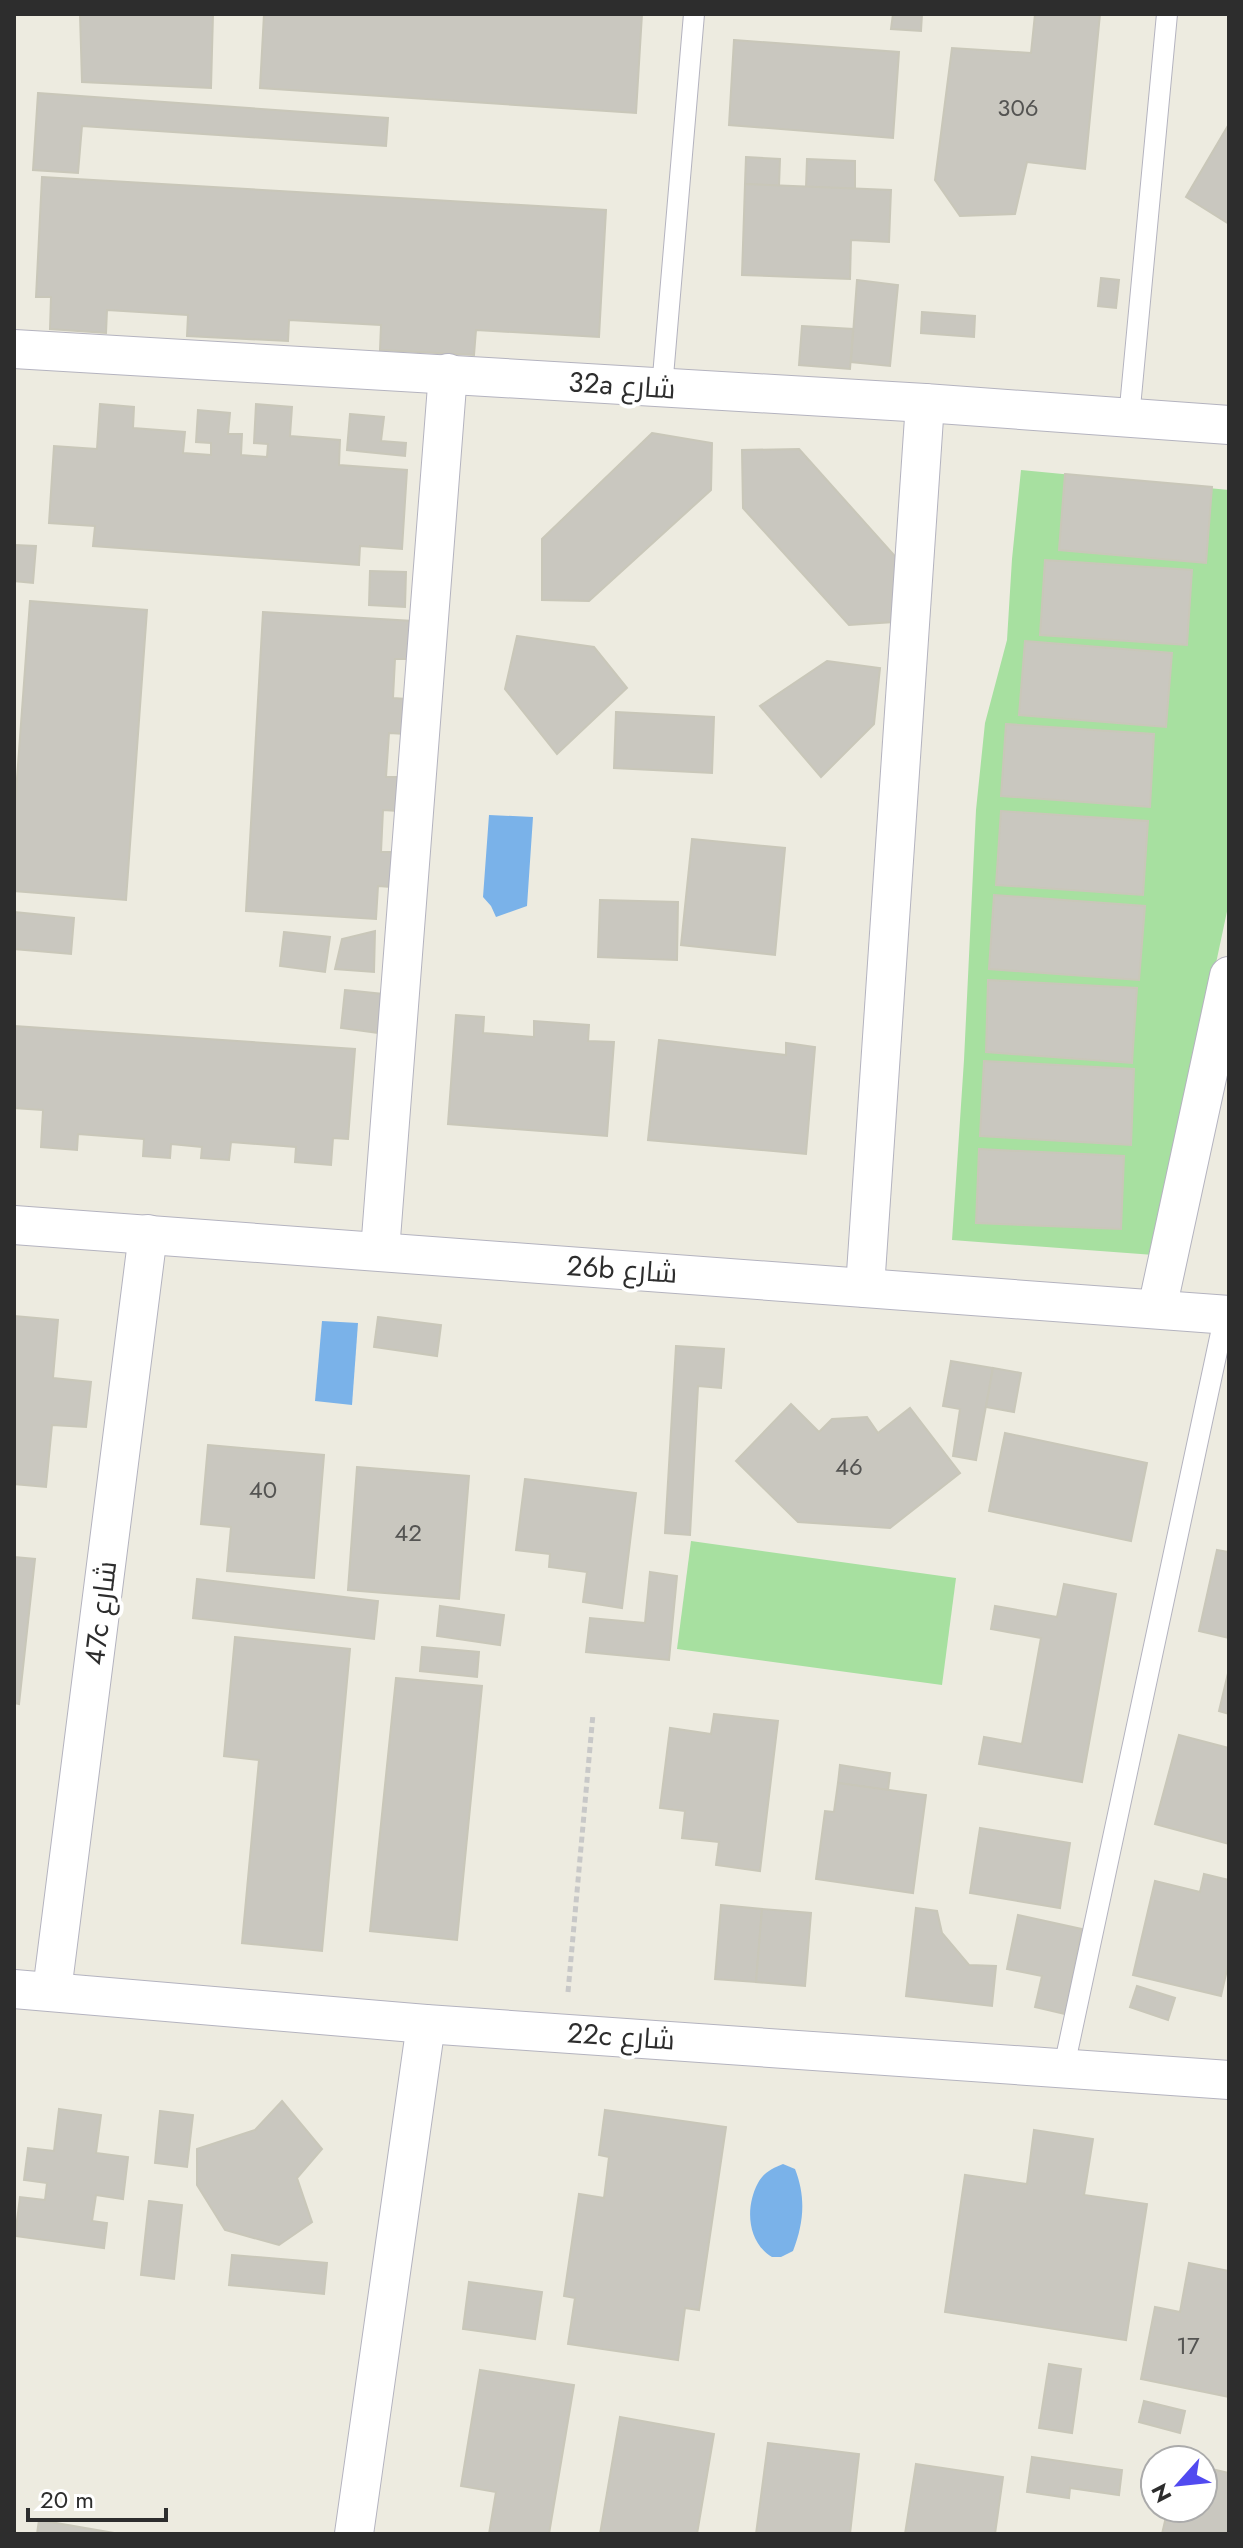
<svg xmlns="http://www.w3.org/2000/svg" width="1243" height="2548" font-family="Jost,Cairo,sans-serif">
	<rect width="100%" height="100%" fill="#edebe0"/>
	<g fill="#a7e0a0">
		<polygon points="1021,470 1229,490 1229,902 1154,1255 952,1240 964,1060 976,810 985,723 1007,640 1012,559"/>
		<polygon points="691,1541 956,1578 942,1685 677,1649"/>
	</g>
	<g fill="#7ab2e9">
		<polygon points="489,815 533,817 527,906 496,917 491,906 483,897"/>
		<polygon points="322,1321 358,1323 352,1405 315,1401"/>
		<path d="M783 2164 795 2169C806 2197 804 2223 793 2251L781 2257H772C747 2242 745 2207 758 2183 763 2173 773 2168 783 2164Z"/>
	</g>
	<g fill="#c9c7bf" stroke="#c9c7b9" stroke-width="2">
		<polygon points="80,14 213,14 211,88 82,82"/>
		<polygon points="264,14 642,14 636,113 260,88"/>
		<polygon points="893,14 922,14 921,31 891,29"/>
		<polygon points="1035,14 1100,14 1085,169 1027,162 1015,214 960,216 935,180 952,48 1031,53"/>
		<polygon points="734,40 899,52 893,138 729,125"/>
		<polygon points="38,93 388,118 386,146 82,126 78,173 33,170"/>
		<polygon points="1229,124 1229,224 1186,197"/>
		<polygon points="746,157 780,159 779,186 745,184"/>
		<polygon points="807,159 855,161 855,189 806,187"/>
		<polygon points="42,177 606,210 599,337 476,330 474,355 380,350 381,325 289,320 288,341 187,336 188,315 107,310 106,333 50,329 51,297 36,297"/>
		<polygon points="745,184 891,190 889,242 851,240 850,279 742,275"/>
		<polygon points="1101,278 1119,280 1116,308 1098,306"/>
		<polygon points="857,280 898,285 890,366 851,362"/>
		<polygon points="922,312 975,316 974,337 921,333"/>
		<polygon points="802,326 853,329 850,369 799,365"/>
		<polygon points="100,404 134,407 133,428 185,432 183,453 211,455 211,443 196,442 198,410 230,413 228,434 242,434 241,455 267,457 268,444 254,443 256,404 292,407 290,436 340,440 339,465 407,470 402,549 360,546 359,565 93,546 95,526 49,523 54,446 97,449"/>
		<polygon points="350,414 384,417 381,441 406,443 405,456 347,450"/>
		<polygon points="652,433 712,443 711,490 589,601 542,600 542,539"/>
		<polygon points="799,449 902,564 894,622 849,625 743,508 742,450"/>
		<polygon points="1065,474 1212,487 1206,563 1059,550"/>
		<polygon points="14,545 36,546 33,583 14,581"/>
		<polygon points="1045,560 1192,570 1187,645 1040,635"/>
		<polygon points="370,571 406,572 405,607 369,605"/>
		<polygon points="30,601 147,610 126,900 14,891 14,819"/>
		<polygon points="263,612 413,621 410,659 395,659 393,698 406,699 405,734 389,733 386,777 400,777 398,811 383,810 381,852 394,852 391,887 378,886 376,919 246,911"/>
		<polygon points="517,636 594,647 627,688 557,754 505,689"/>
		<polygon points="1025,641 1172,653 1166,727 1019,715"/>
		<polygon points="827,661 880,668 874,724 821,777 760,706"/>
		<polygon points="616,712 714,717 712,773 614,768"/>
		<polygon points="1006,724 1154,734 1150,807 1001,796"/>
		<polygon points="1001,811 1148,821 1143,895 996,885"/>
		<polygon points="692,839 785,848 775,955 681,945"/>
		<polygon points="994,895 1145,906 1139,980 989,969"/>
		<polygon points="600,900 678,902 677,960 598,957"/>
		<polygon points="14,912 74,918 71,954 14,949"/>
		<polygon points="375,931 374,972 335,969 342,939"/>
		<polygon points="284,932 330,937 325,972 280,966"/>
		<polygon points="988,980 1137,988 1132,1063 986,1052"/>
		<polygon points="345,990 383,994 379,1033 341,1028"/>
		<polygon points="456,1015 484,1017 483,1033 534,1037 534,1021 589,1025 588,1041 614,1042 607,1136 448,1124"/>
		<polygon points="14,1026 355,1049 348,1139 333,1138 331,1165 295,1162 296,1147 231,1142 229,1160 201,1158 202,1147 171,1144 170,1158 143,1156 144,1139 78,1134 77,1150 41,1147 43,1110 14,1108"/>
		<polygon points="659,1040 786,1055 786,1043 815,1047 806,1154 648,1140"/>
		<polygon points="984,1061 1134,1069 1131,1145 980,1136"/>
		<polygon points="979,1149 1124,1156 1121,1229 976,1223"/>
		<polygon points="14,1316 58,1320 53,1378 91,1382 86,1427 52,1425 46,1487 14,1484"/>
		<polygon points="378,1317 441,1325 437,1356 374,1347"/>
		<polygon points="676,1346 724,1349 721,1388 698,1386 690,1535 665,1533"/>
		<polygon points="951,1361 993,1368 976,1460 953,1456 960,1409 943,1406"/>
		<polygon points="993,1368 1021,1373 1014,1412 986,1407"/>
		<polygon points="791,1404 819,1432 832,1419 867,1417 878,1433 910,1408 960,1473 890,1528 798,1522 736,1461"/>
		<polygon points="1005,1433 1147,1463 1131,1541 989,1511"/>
		<polygon points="208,1445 324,1455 314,1578 227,1571 231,1527 201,1524"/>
		<polygon points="357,1467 469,1476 459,1599 348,1590"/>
		<polygon points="525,1479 636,1493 622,1608 583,1602 587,1572 549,1567 550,1554 516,1550"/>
		<polygon points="1217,1550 1229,1552 1229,1638 1199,1631"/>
		<polygon points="14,1557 35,1559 19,1704 14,1703"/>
		<polygon points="650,1572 677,1576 669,1660 586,1652 590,1618 645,1623"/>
		<polygon points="197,1579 378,1601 374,1639 193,1618"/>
		<polygon points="1064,1584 1116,1594 1082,1782 979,1764 984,1737 1022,1744 1041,1638 991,1629 995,1606 1057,1617"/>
		<polygon points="440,1606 504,1615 500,1645 437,1636"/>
		<polygon points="235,1637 350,1649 322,1951 242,1943 259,1760 224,1756"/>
		<polygon points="422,1647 479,1652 477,1677 420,1671"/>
		<polygon points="1229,1669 1229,1714 1219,1711"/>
		<polygon points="396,1678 482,1686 457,1940 370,1931"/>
		<polygon points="714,1714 778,1721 760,1871 716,1865 719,1842 682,1838 685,1811 660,1808 670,1728 711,1734"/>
		<polygon points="1179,1735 1229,1748 1229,1844 1155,1824"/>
		<polygon points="840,1765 890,1773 888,1790 838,1783"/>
		<polygon points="838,1783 926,1795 913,1893 816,1879 825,1811 834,1812"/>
		<polygon points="980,1828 1070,1843 1060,1908 970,1893"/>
		<polygon points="1204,1874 1229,1880 1229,1961 1221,1996 1133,1975 1155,1881 1200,1892"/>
		<polygon points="721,1905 762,1909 756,1982 715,1979"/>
		<polygon points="916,1908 937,1911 942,1933 969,1965 996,1966 992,2006 906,1996"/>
		<polygon points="762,1909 811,1913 805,1986 756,1982"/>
		<polygon points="1018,1915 1082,1929 1065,2014 1035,2007 1042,1976 1007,1969"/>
		<polygon points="1137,1986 1175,1998 1168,2020 1130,2007"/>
		<polygon points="282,2101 322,2149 297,2178 312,2222 279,2245 225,2230 197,2185 197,2149 255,2130"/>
		<polygon points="59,2109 101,2115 96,2153 128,2157 123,2199 96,2195 92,2221 107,2223 104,2248 15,2236 20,2197 45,2200 47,2183 24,2180 28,2148 54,2151"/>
		<polygon points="605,2110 726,2127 699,2310 685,2308 678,2360 568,2344 575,2298 564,2296 579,2194 604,2198 609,2157 599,2155"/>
		<polygon points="160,2111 193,2115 187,2167 155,2163"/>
		<polygon points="1034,2130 1093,2139 1084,2195 1147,2204 1126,2340 945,2312 965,2175 1027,2184"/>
		<polygon points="149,2201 182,2205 174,2279 141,2275"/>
		<polygon points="232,2255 327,2263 324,2294 229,2285"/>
		<polygon points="1189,2263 1229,2271 1229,2397 1141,2379 1155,2307 1180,2312"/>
		<polygon points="469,2282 542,2292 535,2339 463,2329"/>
		<polygon points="1049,2364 1081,2369 1072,2433 1039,2428"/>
		<polygon points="480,2370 574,2385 549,2534 489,2534 496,2492 461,2486"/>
		<polygon points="1144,2401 1185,2411 1180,2433 1139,2422"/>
		<polygon points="620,2417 714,2434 697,2534 600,2534"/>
		<polygon points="768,2443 859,2454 850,2534 756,2534"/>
		<polygon points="1032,2457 1122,2470 1119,2495 1070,2488 1069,2498 1027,2492"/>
		<polygon points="916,2464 1003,2477 995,2534 905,2534"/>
		<polygon points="1203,2467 1229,2473 1229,2534 1162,2534 1168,2508 1203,2508"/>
		<polygon points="39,2520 120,2534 37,2534"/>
	</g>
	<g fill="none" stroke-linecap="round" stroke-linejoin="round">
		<g stroke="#b4b3bf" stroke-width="22">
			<g id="lane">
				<polyline points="662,388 694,14"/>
				<polyline points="1129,418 1167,14"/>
				<polyline points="1064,2067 1225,1314"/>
			</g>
		</g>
		<g stroke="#b4b3bf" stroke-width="40">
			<g id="street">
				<polyline points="14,349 925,403 1229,425"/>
				<polyline points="14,1225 1229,1315"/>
				<polyline points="380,1251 448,373"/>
				<polyline points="865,1288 925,403"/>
				<polyline points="1157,1309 1229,976"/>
				<polyline points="14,1989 426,2024 1229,2080"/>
				<polyline points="52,1991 148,1234"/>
				<polyline points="354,2534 426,2024"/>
			</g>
		</g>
		<polyline stroke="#c8c8c8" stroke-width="5" stroke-dasharray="6 4" stroke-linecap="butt" points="568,1992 593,1714"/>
		<use href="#lane" stroke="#fff" stroke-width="20"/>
		<use href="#street" stroke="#fff" stroke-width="38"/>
	</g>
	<g text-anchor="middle" stroke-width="8" stroke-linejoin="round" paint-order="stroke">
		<g font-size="24" fill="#545452">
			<text x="1018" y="116">306</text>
			<text x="849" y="1475">46</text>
			<text x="263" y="1498">40</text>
			<text x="408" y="1541">42</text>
			<text x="1188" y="2354">17</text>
		</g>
		<g font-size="28" fill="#2d2d2d" stroke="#fff">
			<text transform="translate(622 385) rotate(4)" y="10">32a شارع</text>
			<text transform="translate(622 1269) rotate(4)" y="10">26b شارع</text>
			<text transform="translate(100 1613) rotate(-83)" y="10">47c شارع</text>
			<text transform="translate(621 2036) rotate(4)" y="10">22c شارع</text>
		</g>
	</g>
	<rect width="1243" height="2548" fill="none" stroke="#2d2d2d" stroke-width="32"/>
	<g transform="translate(1179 2484) rotate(243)"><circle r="38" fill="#ffffff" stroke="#ababab" stroke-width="2"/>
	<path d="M0-6L14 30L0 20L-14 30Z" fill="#514af0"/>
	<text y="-12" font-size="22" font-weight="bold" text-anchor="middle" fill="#2d2d2d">N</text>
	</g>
	<path d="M28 2508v12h138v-12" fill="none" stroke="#2d2d2d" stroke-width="4"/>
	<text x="40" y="2508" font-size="24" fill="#2d2d2d" stroke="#ffffff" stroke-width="6" paint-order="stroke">20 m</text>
</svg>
